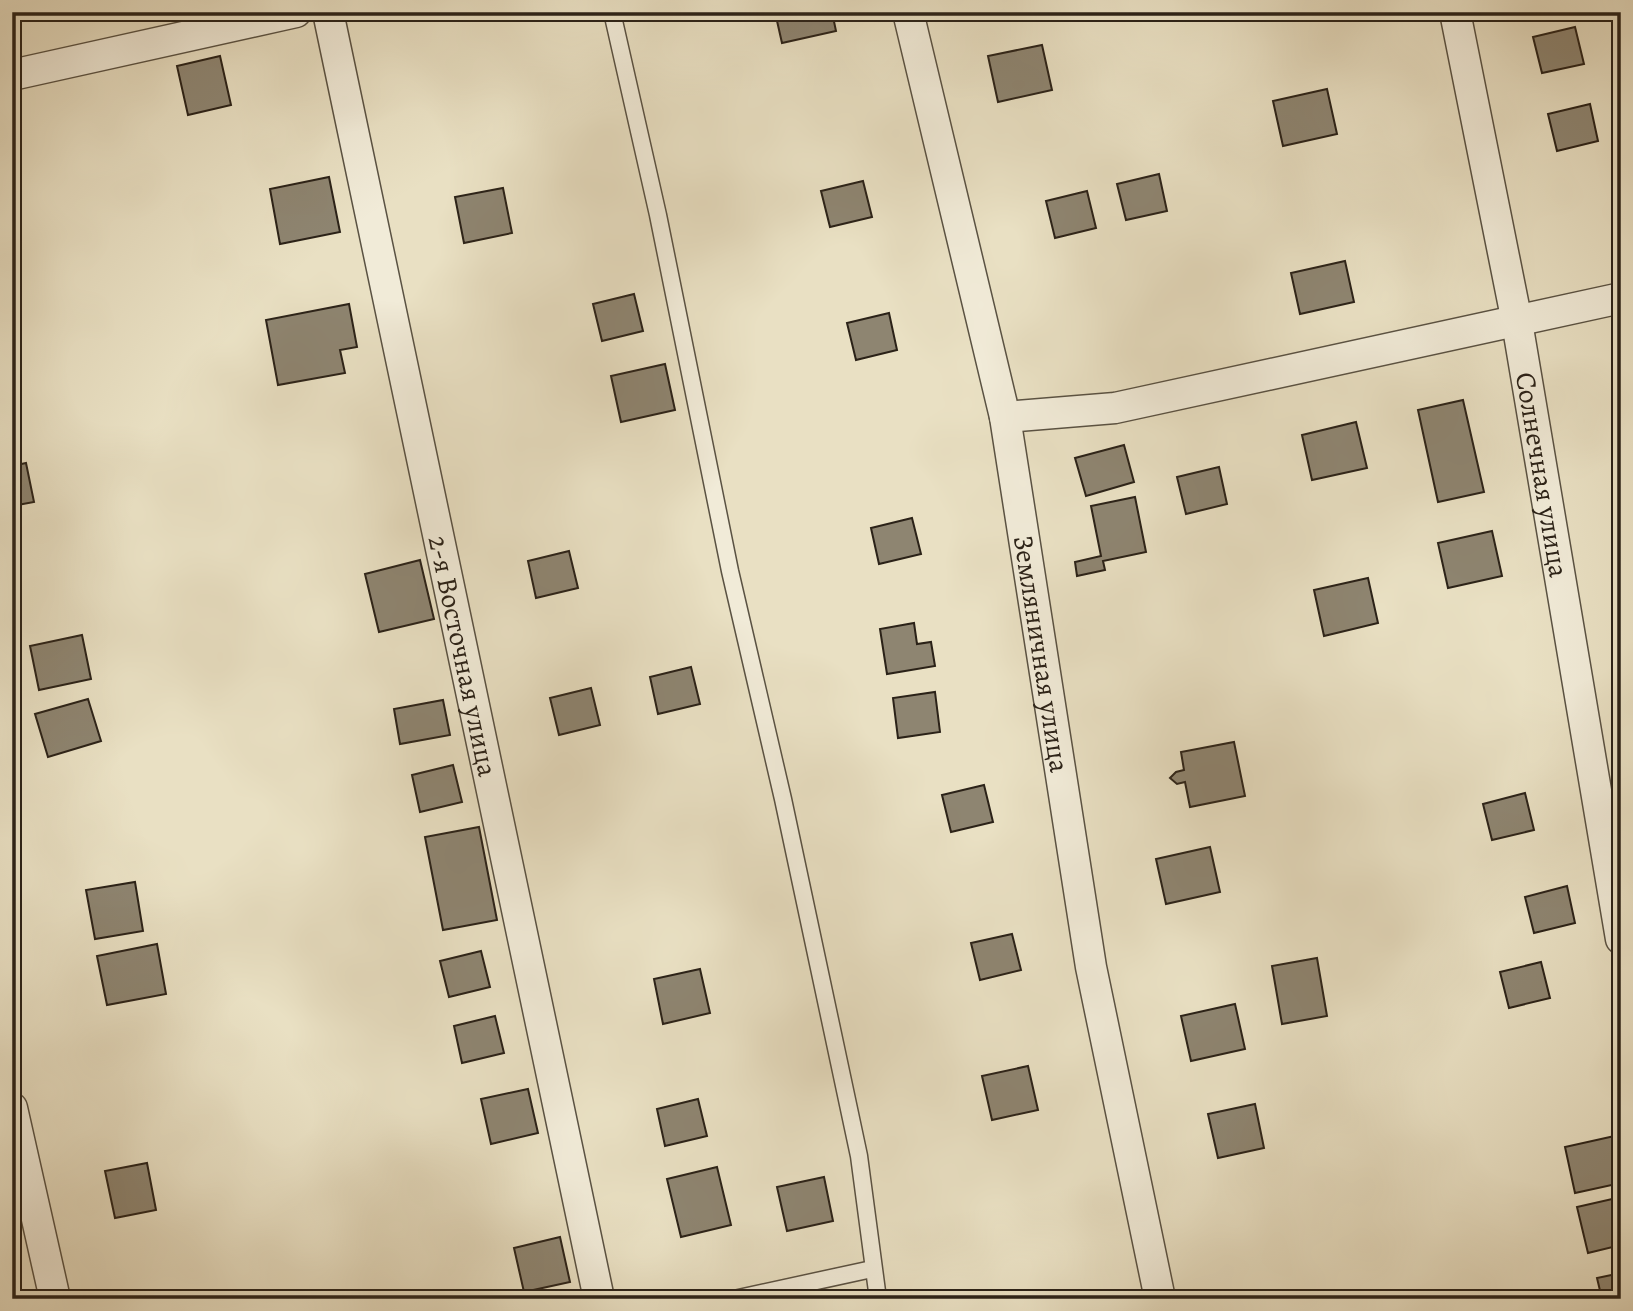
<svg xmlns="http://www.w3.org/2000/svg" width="1633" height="1311" font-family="Alegreya,serif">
	<rect width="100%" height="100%" fill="#e9e0c3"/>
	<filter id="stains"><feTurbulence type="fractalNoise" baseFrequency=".00286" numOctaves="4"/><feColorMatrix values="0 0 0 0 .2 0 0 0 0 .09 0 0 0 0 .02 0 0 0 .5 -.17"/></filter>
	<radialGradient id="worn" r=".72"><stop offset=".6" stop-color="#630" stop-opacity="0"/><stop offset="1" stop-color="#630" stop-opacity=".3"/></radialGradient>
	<g fill="#8e8571" stroke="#2b2218" stroke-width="2">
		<polygon points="775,12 832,12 836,31 782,43"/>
		<polygon points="1575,27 1584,64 1542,73 1533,37"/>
		<polygon points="1042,45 1052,90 998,102 988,56"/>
		<polygon points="220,56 231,105 188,115 177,66"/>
		<polygon points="1327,89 1337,134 1283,146 1273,101"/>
		<polygon points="1590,104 1598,141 1557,151 1548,114"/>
		<polygon points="1159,174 1167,211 1126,220 1117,184"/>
		<polygon points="329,177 340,232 280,244 270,189"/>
		<polygon points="863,181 872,217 830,227 821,191"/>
		<polygon points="503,188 512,233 464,243 455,197"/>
		<polygon points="1087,191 1096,228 1055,238 1046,201"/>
		<polygon points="1345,261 1354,302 1300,314 1291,273"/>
		<polygon points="634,294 643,331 602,341 593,304"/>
		<polygon points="349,304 357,347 340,350 345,373 278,385 266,320"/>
		<polygon points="889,313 897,350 856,360 847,323"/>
		<polygon points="665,364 675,410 621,422 611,376"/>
		<polygon points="1463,400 1484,492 1438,502 1418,410"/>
		<polygon points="1356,422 1367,468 1312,480 1302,435"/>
		<polygon points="1124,445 1134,482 1086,496 1075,458"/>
		<polygon points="26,463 34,502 12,506 12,466"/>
		<polygon points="1219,467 1227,504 1186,514 1177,477"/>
		<polygon points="1135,497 1146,552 1103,561 1105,570 1077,576 1075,562 1101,556 1091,506"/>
		<polygon points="912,518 921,554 879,564 871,528"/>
		<polygon points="1492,531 1502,576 1448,588 1438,543"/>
		<polygon points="569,551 578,588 536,598 528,561"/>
		<polygon points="420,560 434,619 379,632 365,574"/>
		<polygon points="1368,578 1378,623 1324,636 1314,590"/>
		<polygon points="914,623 917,644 931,642 935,666 887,674 880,629"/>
		<polygon points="82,635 91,679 39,690 30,646"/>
		<polygon points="691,667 700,704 658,714 650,677"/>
		<polygon points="591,688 600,725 559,735 550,698"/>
		<polygon points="935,692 940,732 898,738 893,698"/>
		<polygon points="88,699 101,741 48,757 35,714"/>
		<polygon points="443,700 450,735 400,744 394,709"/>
		<polygon points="1234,742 1245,796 1190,807 1185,782 1177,784 1170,778 1176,772 1184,770 1181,752"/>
		<polygon points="453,765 462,802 420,812 412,775"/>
		<polygon points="984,785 993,822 951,832 942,795"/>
		<polygon points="1525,793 1534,830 1492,840 1483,804"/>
		<polygon points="479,827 497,920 443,930 425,837"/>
		<polygon points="1210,847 1220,892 1166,904 1156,859"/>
		<polygon points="135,882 143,931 95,939 86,890"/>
		<polygon points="1567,886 1575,923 1534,933 1525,897"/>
		<polygon points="1012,934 1021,970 980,980 971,943"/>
		<polygon points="157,944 166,994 107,1005 97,956"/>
		<polygon points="481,951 490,987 449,997 440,961"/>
		<polygon points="1317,958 1327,1016 1282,1024 1272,966"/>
		<polygon points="1541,962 1550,998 1509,1008 1500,972"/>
		<polygon points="700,969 710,1013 663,1024 654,979"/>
		<polygon points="1235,1004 1245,1049 1191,1061 1181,1016"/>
		<polygon points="495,1016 504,1053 462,1063 454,1026"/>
		<polygon points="1028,1066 1038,1110 992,1120 982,1076"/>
		<polygon points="528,1089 538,1133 491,1144 481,1099"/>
		<polygon points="698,1099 707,1136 665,1146 657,1109"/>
		<polygon points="1255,1104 1264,1148 1218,1158 1208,1114"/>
		<polygon points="1619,1135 1621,1183 1575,1193 1565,1147"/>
		<polygon points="147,1163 156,1210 115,1218 105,1171"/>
		<polygon points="717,1167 731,1225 681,1237 667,1179"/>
		<polygon points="824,1177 833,1221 787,1231 777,1187"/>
		<polygon points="1621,1197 1621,1245 1588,1253 1577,1207"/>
		<polygon points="560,1237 570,1282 524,1292 514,1248"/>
		<polygon points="1621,1273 1621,1299 1602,1299 1597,1278"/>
	</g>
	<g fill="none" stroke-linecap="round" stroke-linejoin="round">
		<g stroke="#5a5243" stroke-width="19">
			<g id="lane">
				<polyline points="612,12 658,215 730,571 783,799 859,1156 878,1299"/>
				<polyline points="734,1299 872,1269"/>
			</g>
		</g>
		<g stroke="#5a5243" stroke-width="33">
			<g id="street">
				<path id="s1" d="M328 12 599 1299"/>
				<path id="s2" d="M908 12 1005 417 1091 967 1160 1299"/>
				<path id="s3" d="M1455 12 1517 322 1621 939"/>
				<polyline points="12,75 296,12"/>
				<polyline points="1005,417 1115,408 1621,298"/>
				<polyline points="12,1108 55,1299"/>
			</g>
		</g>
		<use href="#lane" stroke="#f1ebd8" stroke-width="16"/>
		<use href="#street" stroke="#f1ebd8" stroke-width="30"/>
	</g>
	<g text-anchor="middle" stroke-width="7" stroke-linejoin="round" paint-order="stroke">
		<g font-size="28" fill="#2b2218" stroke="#f1ebd8">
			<text dy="10" stroke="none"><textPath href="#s3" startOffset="471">Солнечная улица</textPath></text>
			<text dy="10" stroke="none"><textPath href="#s2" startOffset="656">Земляничная улица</textPath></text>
			<text dy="10" stroke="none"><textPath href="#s1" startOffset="658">2-я Восточная улица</textPath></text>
		</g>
	</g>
	<rect width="1633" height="1311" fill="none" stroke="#e9e0c3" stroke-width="42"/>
	<rect x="14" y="14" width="1605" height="1283" fill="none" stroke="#2b2218" stroke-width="3.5"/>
	<rect x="21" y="21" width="1591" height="1269" fill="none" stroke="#2b2218" stroke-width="2"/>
	<rect width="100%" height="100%" filter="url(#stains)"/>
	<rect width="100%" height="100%" fill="url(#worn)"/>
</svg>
